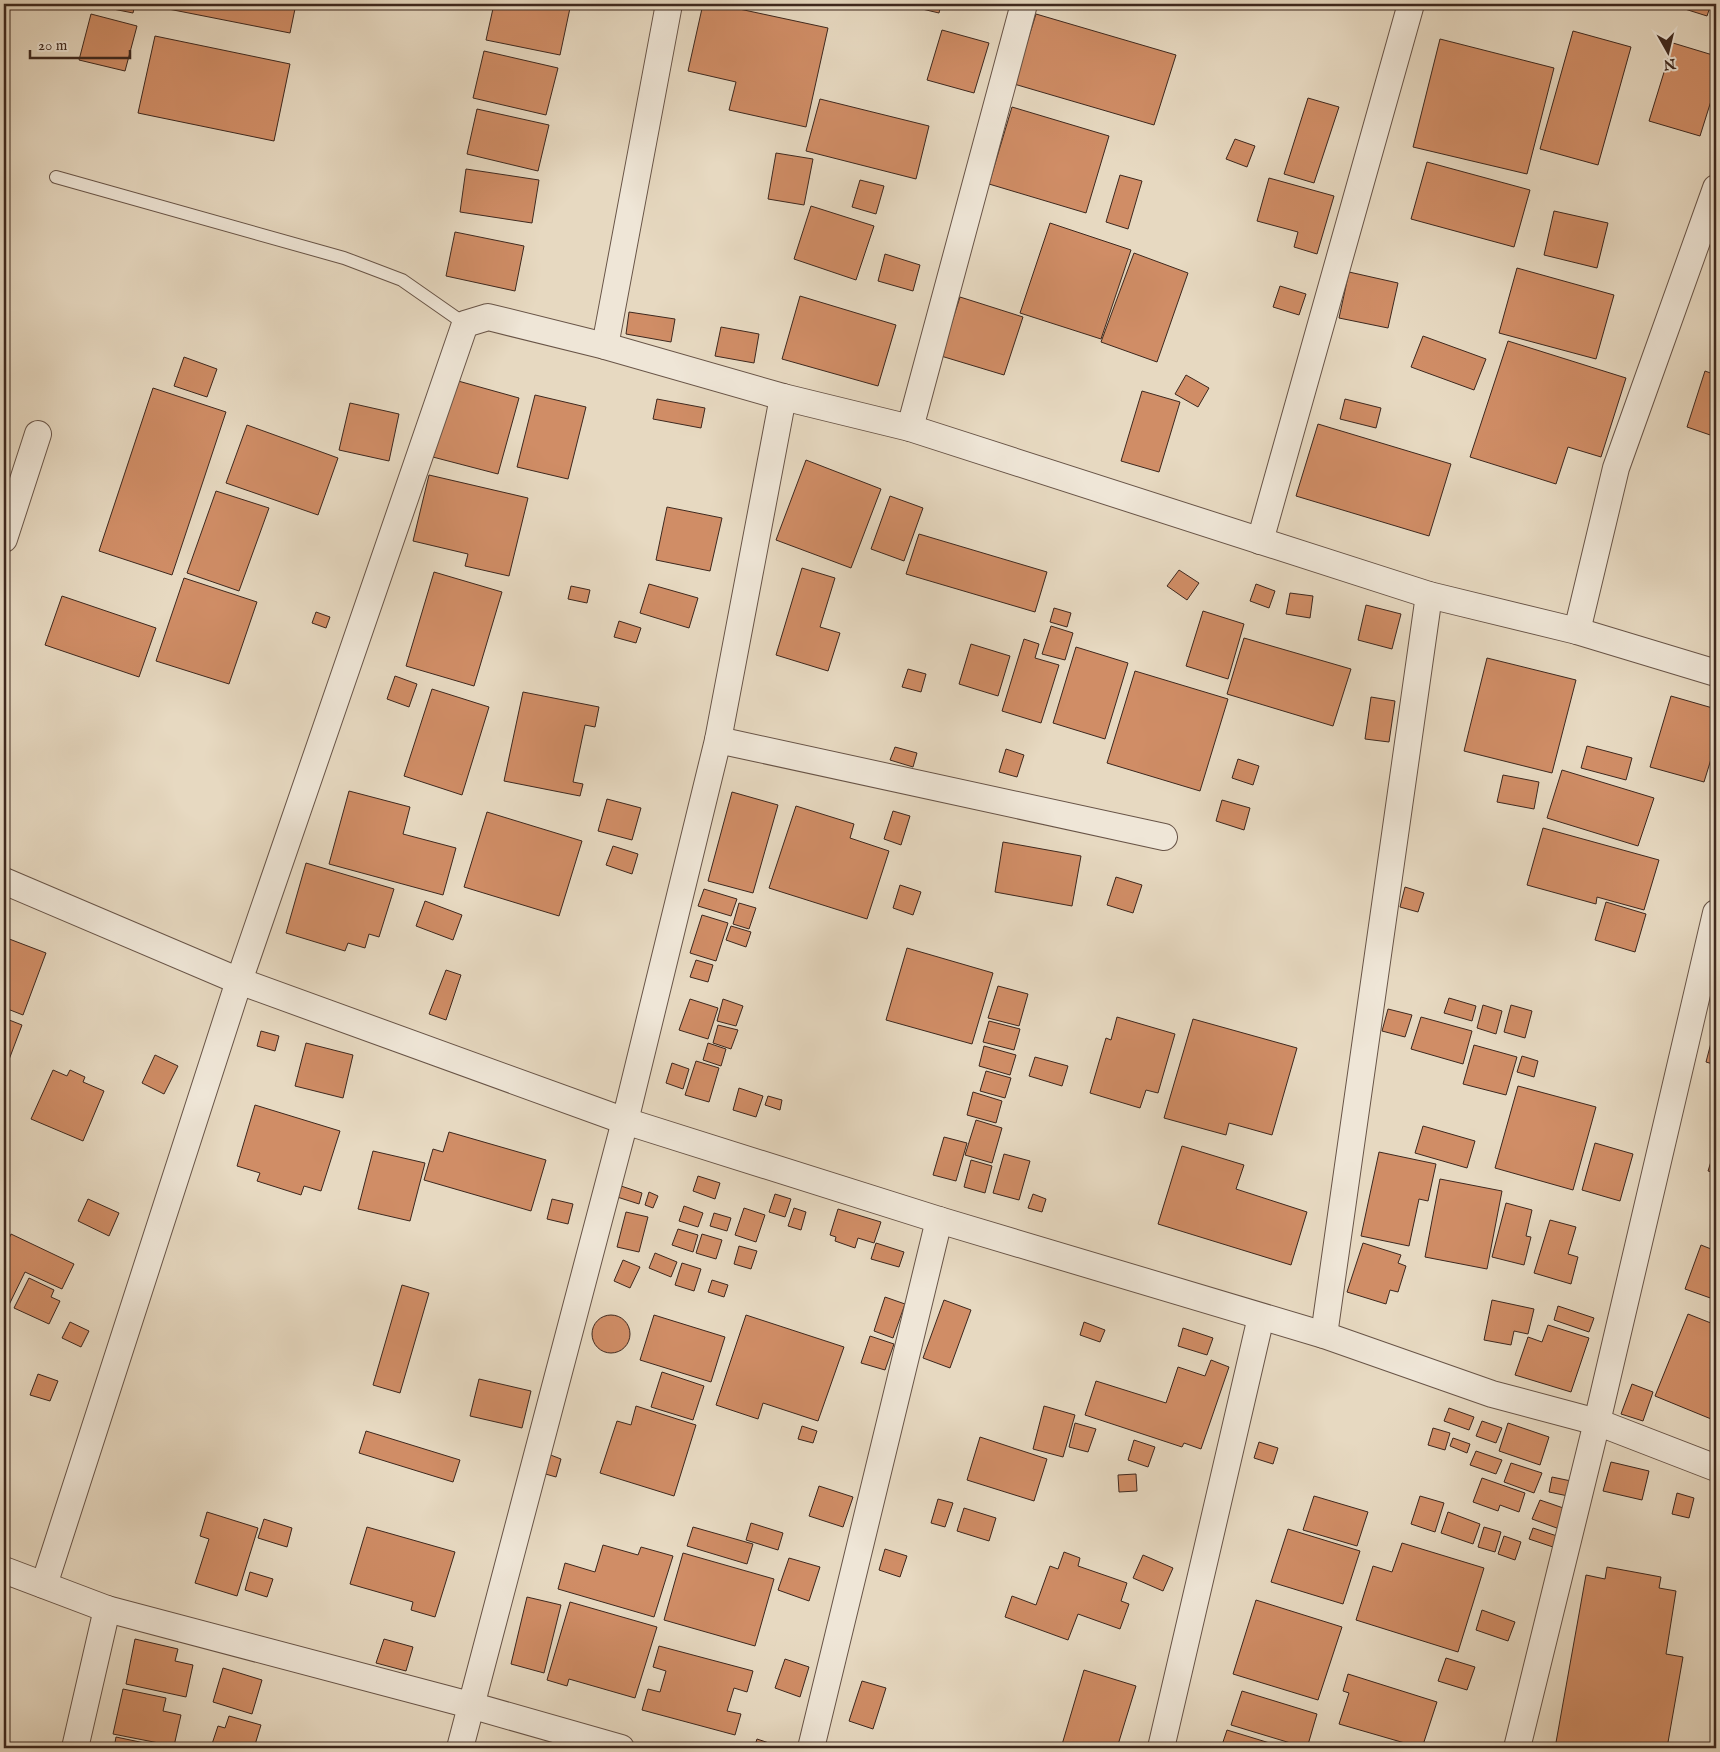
<svg xmlns="http://www.w3.org/2000/svg" width="1720" height="1752" font-family="'IM FELL English',serif">
	<rect width="100%" height="100%" fill="#e7d9c1"/>
	<filter id="stains"><feTurbulence type="fractalNoise" baseFrequency=".004" numOctaves="4"/><feColorMatrix values="0 0 0 0 .2 0 0 0 0 .09 0 0 0 0 .02 0 0 0 .5 -.17"/></filter>
	<radialGradient id="worn" r=".72"><stop offset=".6" stop-color="#630" stop-opacity="0"/><stop offset="1" stop-color="#630" stop-opacity=".3"/></radialGradient>
	<g fill="#d08d66" stroke="#3e281e">
		<polygon points="88,4 135,4 133,13"/>
		<polygon points="143,4 296,4 290,33"/>
		<polygon points="494,4 551,4 570,8 560,55 486,40"/>
		<polygon points="703,4 716,4 828,28 806,127 729,110 736,82 688,71"/>
		<polygon points="816,4 835,4 835,8"/>
		<polygon points="901,4 941,4 939,13"/>
		<polygon points="1669,4 1711,4 1707,16"/>
		<polygon points="91,14 137,26 125,71 79,60"/>
		<polygon points="1036,14 1176,55 1154,125 1014,84"/>
		<polygon points="942,30 989,43 974,93 927,80"/>
		<polygon points="1573,31 1631,47 1598,165 1540,149"/>
		<polygon points="155,36 290,64 274,141 138,113"/>
		<polygon points="1440,39 1554,68 1527,174 1413,147"/>
		<polygon points="1673,43 1716,56 1716,85 1700,136 1649,121"/>
		<polygon points="484,51 558,68 546,115 473,98"/>
		<polygon points="1308,98 1339,107 1314,183 1284,174"/>
		<polygon points="820,99 929,126 916,179 806,151"/>
		<polygon points="1012,107 1109,136 1086,213 989,184"/>
		<polygon points="477,109 549,125 538,171 467,154"/>
		<polygon points="1235,139 1255,146 1247,167 1226,159"/>
		<polygon points="776,153 813,159 804,205 768,199"/>
		<polygon points="1427,162 1530,190 1514,247 1411,219"/>
		<polygon points="466,169 539,180 532,223 460,212"/>
		<polygon points="1120,175 1142,181 1128,229 1106,222"/>
		<polygon points="1269,178 1334,196 1317,254 1294,247 1298,232 1257,221"/>
		<polygon points="860,180 884,186 876,214 852,207"/>
		<polygon points="811,206 874,226 856,280 794,259"/>
		<polygon points="1554,211 1608,223 1597,268 1544,255"/>
		<polygon points="1050,223 1131,250 1101,339 1020,313"/>
		<polygon points="455,232 524,246 515,291 446,276"/>
		<polygon points="1134,253 1188,273 1157,362 1101,342"/>
		<polygon points="885,254 920,265 913,291 878,281"/>
		<polygon points="1517,268 1614,295 1596,359 1499,333"/>
		<polygon points="1349,272 1398,283 1388,328 1339,318"/>
		<polygon points="1280,286 1306,294 1299,315 1273,307"/>
		<polygon points="800,296 896,325 878,386 782,359"/>
		<polygon points="960,297 1023,317 1004,375 941,356"/>
		<polygon points="1716,309 1716,332 1711,331"/>
		<polygon points="629,312 675,319 671,342 626,334"/>
		<polygon points="721,327 759,334 754,363 715,356"/>
		<polygon points="1423,336 1486,359 1474,390 1411,367"/>
		<polygon points="1508,341 1626,378 1601,457 1568,447 1556,484 1470,457"/>
		<polygon points="184,357 217,369 207,397 174,386"/>
		<polygon points="1705,371 1716,375 1716,437 1687,427"/>
		<polygon points="1186,375 1209,388 1198,407 1175,394"/>
		<polygon points="451,379 519,398 498,474 429,456"/>
		<polygon points="153,388 226,412 172,575 99,551"/>
		<polygon points="1142,391 1180,402 1159,472 1121,461"/>
		<polygon points="535,395 586,407 568,479 517,467"/>
		<polygon points="657,399 705,408 701,428 653,419"/>
		<polygon points="1345,399 1381,408 1376,428 1340,419"/>
		<polygon points="350,403 399,414 389,461 339,450"/>
		<polygon points="1318,424 1451,464 1429,536 1296,496"/>
		<polygon points="247,425 338,458 318,515 226,483"/>
		<polygon points="806,460 881,489 851,568 776,540"/>
		<polygon points="429,475 528,498 509,576 465,566 468,554 413,541"/>
		<polygon points="216,491 269,508 239,591 187,573"/>
		<polygon points="890,496 923,508 904,561 871,549"/>
		<polygon points="667,507 722,518 710,571 656,560"/>
		<polygon points="919,534 1047,572 1035,612 906,574"/>
		<polygon points="802,568 835,578 820,627 840,633 828,671 776,655"/>
		<polygon points="1179,570 1199,583 1187,600 1167,586"/>
		<polygon points="434,572 502,592 474,686 406,666"/>
		<polygon points="184,578 257,602 229,684 156,661"/>
		<polygon points="649,584 698,598 689,628 640,613"/>
		<polygon points="1256,584 1275,591 1269,608 1250,601"/>
		<polygon points="571,586 590,590 587,603 568,599"/>
		<polygon points="1290,593 1313,596 1310,618 1286,614"/>
		<polygon points="62,596 156,628 139,677 45,645"/>
		<polygon points="1366,605 1401,614 1392,649 1358,640"/>
		<polygon points="1054,608 1071,613 1067,627 1050,622"/>
		<polygon points="1203,611 1244,624 1228,679 1186,666"/>
		<polygon points="316,612 330,617 326,628 312,623"/>
		<polygon points="619,621 641,628 636,643 614,637"/>
		<polygon points="1051,626 1073,633 1065,660 1042,654"/>
		<polygon points="1244,638 1351,669 1333,726 1227,694"/>
		<polygon points="1024,639 1039,644 1035,658 1059,665 1041,723 1002,711"/>
		<polygon points="971,644 1010,656 998,696 959,684"/>
		<polygon points="1076,647 1128,663 1105,739 1053,723"/>
		<polygon points="1487,658 1576,680 1552,773 1464,751"/>
		<polygon points="908,669 926,674 921,692 902,687"/>
		<polygon points="1135,671 1228,699 1200,791 1107,763"/>
		<polygon points="395,676 417,684 409,707 387,699"/>
		<polygon points="432,689 489,707 462,795 404,776"/>
		<polygon points="523,692 599,707 595,727 585,725 573,782 583,784 580,796 504,781"/>
		<polygon points="1671,696 1716,709 1716,743 1704,782 1650,767"/>
		<polygon points="1371,697 1395,701 1389,742 1365,739"/>
		<polygon points="1587,746 1632,758 1626,780 1581,768"/>
		<polygon points="895,747 917,753 913,767 890,760"/>
		<polygon points="1006,749 1024,755 1017,777 999,772"/>
		<polygon points="1238,759 1259,766 1253,785 1232,778"/>
		<polygon points="1562,770 1654,798 1638,846 1547,818"/>
		<polygon points="1503,775 1539,782 1534,809 1497,802"/>
		<polygon points="349,791 410,807 403,834 456,848 443,895 329,864"/>
		<polygon points="732,792 778,805 753,893 708,881"/>
		<polygon points="607,799 641,808 632,840 598,831"/>
		<polygon points="1222,800 1250,808 1244,830 1216,821"/>
		<polygon points="796,806 854,824 850,838 889,851 867,919 769,888"/>
		<polygon points="893,811 910,816 901,845 884,839"/>
		<polygon points="487,812 582,841 559,916 464,887"/>
		<polygon points="1543,828 1659,860 1644,910 1597,897 1596,904 1527,885"/>
		<polygon points="1003,842 1081,856 1072,906 995,892"/>
		<polygon points="613,846 638,854 632,874 606,865"/>
		<polygon points="306,863 394,889 379,937 369,934 365,948 348,943 345,951 286,933"/>
		<polygon points="1116,877 1142,885 1133,913 1107,905"/>
		<polygon points="900,885 921,892 913,915 893,908"/>
		<polygon points="1405,887 1424,893 1418,912 1400,907"/>
		<polygon points="704,889 737,899 731,916 698,906"/>
		<polygon points="425,901 462,915 453,940 416,926"/>
		<polygon points="1606,902 1646,914 1635,952 1595,940"/>
		<polygon points="739,903 756,908 749,929 733,924"/>
		<polygon points="702,915 728,923 716,961 690,953"/>
		<polygon points="731,926 751,932 746,947 726,940"/>
		<polygon points="4,937 46,953 23,1015 5,1008 4,1010"/>
		<polygon points="907,948 993,973 972,1044 886,1020"/>
		<polygon points="696,960 713,965 708,982 690,977"/>
		<polygon points="446,970 461,975 446,1020 429,1014"/>
		<polygon points="998,986 1028,994 1019,1026 988,1018"/>
		<polygon points="1449,998 1476,1006 1472,1021 1444,1013"/>
		<polygon points="690,999 718,1008 708,1039 679,1030"/>
		<polygon points="723,999 743,1006 736,1026 717,1021"/>
		<polygon points="1483,1005 1502,1011 1496,1034 1477,1028"/>
		<polygon points="1511,1005 1532,1011 1525,1038 1504,1032"/>
		<polygon points="1388,1009 1412,1015 1405,1037 1382,1031"/>
		<polygon points="1117,1017 1175,1034 1158,1093 1146,1090 1140,1108 1090,1093 1106,1038 1111,1040"/>
		<polygon points="1421,1017 1472,1031 1463,1064 1411,1049"/>
		<polygon points="4,1018 22,1025 4,1073"/>
		<polygon points="1193,1019 1297,1048 1272,1135 1229,1123 1226,1135 1164,1118"/>
		<polygon points="989,1021 1020,1029 1014,1050 983,1042"/>
		<polygon points="718,1025 738,1030 731,1049 713,1043"/>
		<polygon points="261,1031 279,1036 275,1051 257,1046"/>
		<polygon points="1712,1039 1716,1040 1716,1065 1706,1062"/>
		<polygon points="306,1043 353,1055 343,1098 295,1086"/>
		<polygon points="708,1043 726,1049 721,1066 703,1060"/>
		<polygon points="1474,1045 1517,1057 1506,1095 1463,1084"/>
		<polygon points="984,1046 1016,1055 1010,1075 979,1066"/>
		<polygon points="155,1055 178,1066 164,1094 142,1083"/>
		<polygon points="1522,1056 1538,1061 1534,1077 1517,1072"/>
		<polygon points="1035,1057 1068,1066 1062,1086 1029,1076"/>
		<polygon points="696,1061 719,1068 709,1102 685,1095"/>
		<polygon points="672,1063 689,1069 683,1089 666,1083"/>
		<polygon points="53,1070 67,1076 70,1070 85,1077 83,1082 104,1091 83,1141 31,1119"/>
		<polygon points="986,1071 1011,1078 1005,1098 980,1091"/>
		<polygon points="1518,1086 1596,1107 1573,1190 1495,1168"/>
		<polygon points="739,1088 763,1096 756,1117 733,1110"/>
		<polygon points="973,1092 1002,1101 996,1123 967,1115"/>
		<polygon points="768,1096 782,1100 780,1110 765,1105"/>
		<polygon points="255,1105 340,1131 321,1191 304,1186 301,1195 257,1181 260,1173 237,1166"/>
		<polygon points="976,1120 1002,1128 992,1163 965,1155"/>
		<polygon points="1423,1126 1475,1141 1467,1168 1415,1153"/>
		<polygon points="449,1132 546,1160 531,1211 424,1180 433,1149 443,1152"/>
		<polygon points="944,1137 967,1143 956,1181 933,1175"/>
		<polygon points="1595,1143 1633,1154 1620,1201 1582,1190"/>
		<polygon points="1182,1146 1244,1165 1236,1189 1307,1212 1291,1265 1158,1224"/>
		<polygon points="373,1151 425,1163 410,1221 358,1209"/>
		<polygon points="1379,1152 1436,1164 1428,1201 1419,1199 1409,1246 1361,1236"/>
		<polygon points="1004,1154 1030,1161 1019,1200 993,1193"/>
		<polygon points="1713,1155 1716,1156 1716,1173 1708,1171"/>
		<polygon points="971,1160 992,1166 985,1193 964,1187"/>
		<polygon points="698,1176 720,1183 715,1199 693,1191"/>
		<polygon points="1440,1179 1502,1191 1487,1269 1425,1257"/>
		<polygon points="615,1184 642,1193 639,1204 611,1195"/>
		<polygon points="649,1192 658,1196 653,1208 645,1205"/>
		<polygon points="775,1194 791,1199 785,1217 769,1212"/>
		<polygon points="1033,1194 1046,1199 1042,1212 1028,1208"/>
		<polygon points="88,1199 119,1213 109,1236 78,1221"/>
		<polygon points="552,1199 573,1204 568,1224 547,1219"/>
		<polygon points="1506,1203 1532,1210 1526,1236 1531,1237 1524,1265 1492,1257"/>
		<polygon points="684,1206 703,1213 698,1227 679,1221"/>
		<polygon points="744,1208 765,1215 756,1242 735,1235"/>
		<polygon points="794,1208 806,1212 801,1230 788,1226"/>
		<polygon points="838,1209 881,1222 874,1243 858,1238 855,1248 835,1241 836,1237 830,1235"/>
		<polygon points="626,1212 648,1217 639,1252 617,1247"/>
		<polygon points="714,1213 731,1218 727,1231 710,1226"/>
		<polygon points="1550,1220 1576,1227 1568,1254 1578,1257 1571,1284 1534,1273"/>
		<polygon points="678,1229 698,1235 693,1252 672,1245"/>
		<polygon points="11,1234 74,1264 62,1289 25,1272 7,1309 4,1308 4,1250"/>
		<polygon points="702,1234 722,1240 716,1259 696,1253"/>
		<polygon points="876,1243 904,1252 899,1267 871,1259"/>
		<polygon points="1363,1243 1401,1255 1398,1263 1406,1266 1398,1292 1390,1290 1386,1304 1347,1292"/>
		<polygon points="1701,1245 1716,1251 1716,1300 1685,1289"/>
		<polygon points="739,1246 757,1251 751,1269 734,1264"/>
		<polygon points="655,1253 677,1262 671,1277 649,1268"/>
		<polygon points="623,1260 640,1267 630,1288 614,1281"/>
		<polygon points="682,1263 701,1269 694,1291 675,1285"/>
		<polygon points="29,1278 54,1290 51,1297 60,1301 49,1324 14,1308"/>
		<polygon points="712,1280 728,1285 724,1297 708,1292"/>
		<polygon points="402,1285 429,1293 400,1393 373,1385"/>
		<polygon points="885,1297 905,1304 893,1338 874,1331"/>
		<polygon points="944,1300 971,1310 950,1368 923,1358"/>
		<polygon points="1492,1300 1534,1309 1528,1334 1514,1331 1511,1345 1484,1340"/>
		<polygon points="1558,1306 1594,1318 1589,1332 1554,1320"/>
		<polygon points="1688,1314 1716,1325 1716,1421 1655,1396"/>
		<circle cx="611" cy="1334" r="19"/>
		<polygon points="654,1315 725,1337 711,1382 640,1360"/>
		<polygon points="746,1315 844,1347 818,1421 763,1403 758,1419 716,1405"/>
		<polygon points="70,1322 89,1331 81,1347 62,1338"/>
		<polygon points="1084,1322 1105,1330 1100,1342 1080,1335"/>
		<polygon points="1548,1325 1589,1338 1571,1392 1515,1375 1528,1337 1542,1342"/>
		<polygon points="1183,1328 1213,1338 1207,1355 1178,1346"/>
		<polygon points="870,1336 894,1344 885,1370 861,1363"/>
		<polygon points="1211,1360 1229,1367 1201,1449 1184,1443 1182,1447 1085,1415 1096,1381 1166,1403 1178,1367 1205,1376"/>
		<polygon points="662,1372 704,1386 693,1420 651,1407"/>
		<polygon points="38,1374 58,1381 50,1401 30,1395"/>
		<polygon points="479,1379 531,1391 522,1428 470,1416"/>
		<polygon points="1632,1384 1653,1392 1643,1421 1621,1414"/>
		<polygon points="636,1406 696,1425 674,1496 600,1473 617,1421 631,1425"/>
		<polygon points="1044,1406 1075,1415 1063,1457 1033,1449"/>
		<polygon points="1449,1408 1474,1417 1469,1430 1444,1421"/>
		<polygon points="1482,1421 1502,1428 1496,1443 1476,1436"/>
		<polygon points="1075,1423 1096,1429 1088,1452 1069,1447"/>
		<polygon points="1508,1423 1549,1437 1540,1465 1499,1451"/>
		<polygon points="802,1426 817,1431 813,1443 798,1439"/>
		<polygon points="1433,1428 1450,1433 1445,1450 1428,1445"/>
		<polygon points="366,1431 460,1460 453,1482 359,1453"/>
		<polygon points="980,1437 1047,1459 1034,1501 967,1480"/>
		<polygon points="1453,1438 1470,1444 1467,1453 1450,1446"/>
		<polygon points="1134,1440 1155,1447 1148,1467 1128,1460"/>
		<polygon points="1259,1442 1278,1448 1273,1464 1254,1458"/>
		<polygon points="1476,1451 1502,1460 1496,1474 1470,1465"/>
		<polygon points="548,1454 561,1459 556,1477 542,1473"/>
		<polygon points="1611,1462 1649,1471 1642,1500 1603,1491"/>
		<polygon points="1511,1463 1542,1473 1534,1493 1504,1482"/>
		<polygon points="1136,1474 1137,1491 1119,1492 1118,1475"/>
		<polygon points="1552,1477 1571,1481 1568,1496 1549,1492"/>
		<polygon points="1482,1478 1525,1493 1519,1512 1500,1505 1498,1511 1473,1502"/>
		<polygon points="819,1486 853,1497 843,1527 809,1516"/>
		<polygon points="1677,1493 1694,1498 1689,1518 1672,1514"/>
		<polygon points="1314,1496 1368,1512 1357,1546 1303,1530"/>
		<polygon points="1420,1496 1444,1503 1435,1532 1411,1524"/>
		<polygon points="938,1499 953,1503 945,1527 931,1523"/>
		<polygon points="1540,1500 1572,1511 1565,1531 1532,1519"/>
		<polygon points="964,1508 996,1518 989,1541 957,1531"/>
		<polygon points="207,1512 258,1528 237,1596 195,1583 209,1539 200,1536"/>
		<polygon points="1448,1512 1480,1524 1473,1544 1441,1533"/>
		<polygon points="264,1519 292,1528 287,1547 258,1538"/>
		<polygon points="751,1523 783,1533 778,1550 746,1540"/>
		<polygon points="367,1527 455,1552 435,1617 411,1610 413,1602 350,1584"/>
		<polygon points="693,1527 753,1544 747,1564 687,1546"/>
		<polygon points="1484,1527 1501,1532 1495,1552 1478,1547"/>
		<polygon points="1533,1528 1557,1536 1553,1547 1529,1539"/>
		<polygon points="1288,1529 1360,1551 1343,1604 1271,1582"/>
		<polygon points="1504,1536 1521,1542 1515,1560 1498,1554"/>
		<polygon points="1402,1543 1484,1568 1458,1652 1356,1620 1373,1566 1392,1572"/>
		<polygon points="603,1545 638,1555 641,1547 673,1556 654,1617 558,1589 565,1563 595,1572"/>
		<polygon points="885,1549 907,1556 900,1577 879,1570"/>
		<polygon points="1064,1552 1080,1558 1078,1566 1127,1583 1121,1601 1129,1604 1120,1629 1078,1614 1068,1640 1005,1617 1012,1596 1036,1605 1050,1566 1058,1569"/>
		<polygon points="683,1553 774,1579 755,1646 664,1620"/>
		<polygon points="1143,1555 1173,1568 1163,1591 1133,1578"/>
		<polygon points="789,1558 820,1567 809,1601 778,1590"/>
		<polygon points="1607,1567 1661,1577 1659,1588 1676,1591 1666,1654 1683,1657 1667,1748 1555,1748 1586,1575 1605,1579"/>
		<polygon points="250,1572 273,1579 267,1597 245,1590"/>
		<polygon points="527,1597 561,1605 544,1673 511,1664"/>
		<polygon points="1256,1600 1342,1627 1318,1700 1233,1674"/>
		<polygon points="570,1602 657,1627 635,1698 569,1679 567,1686 547,1680"/>
		<polygon points="1482,1610 1515,1622 1508,1641 1476,1630"/>
		<polygon points="135,1639 178,1649 175,1661 193,1665 186,1697 126,1684"/>
		<polygon points="384,1639 413,1647 406,1671 376,1663"/>
		<polygon points="659,1646 753,1671 747,1692 734,1688 727,1711 741,1714 735,1735 642,1710 648,1689 660,1692 666,1671 653,1667"/>
		<polygon points="1446,1658 1475,1667 1467,1690 1438,1681"/>
		<polygon points="785,1659 809,1667 800,1697 775,1688"/>
		<polygon points="223,1668 262,1680 252,1714 213,1702"/>
		<polygon points="1084,1670 1136,1686 1117,1748 1061,1748"/>
		<polygon points="1348,1674 1437,1702 1422,1748 1339,1724 1349,1693 1343,1691"/>
		<polygon points="862,1681 886,1688 873,1729 849,1721"/>
		<polygon points="123,1689 166,1698 163,1711 181,1715 174,1746 113,1734"/>
		<polygon points="1242,1691 1317,1714 1307,1748 1231,1725"/>
		<polygon points="229,1716 261,1725 254,1748 225,1748 212,1744 218,1726 225,1728"/>
		<polygon points="1227,1730 1286,1748 1221,1748"/>
		<polygon points="116,1737 159,1746 159,1748 114,1748"/>
		<polygon points="757,1739 781,1747 781,1748 754,1748"/>
	</g>
	<g fill="none" stroke-linecap="round" stroke-linejoin="round">
		<g stroke="#685447" stroke-width="14">
			<polyline id="service" points="56,177 344,258 402,280 465,324"/>
		</g>
		<g stroke="#685447" stroke-width="28">
			<g id="minor">
				<polyline points="605,346 669,4"/>
				<polyline points="910,428 1024,4"/>
				<polyline points="4,539 38,434"/>
				<polyline points="1260,541 1411,4"/>
				<polyline points="1577,631 1616,468 1716,188"/>
				<polyline points="718,740 1164,837"/>
				<polyline points="4,881 239,981 625,1121 939,1220 1324,1335 1492,1394 1597,1422 1716,1468"/>
				<polyline points="1324,1335 1429,595"/>
				<polyline points="4,1570 107,1609 470,1705 621,1748"/>
				<polyline points="44,1585 239,981 465,324 488,317 605,346 783,397 910,428 1429,595 1577,631 1716,673"/>
				<polyline points="75,1748 107,1609"/>
				<polyline points="460,1748 625,1121 718,740 783,397"/>
				<polyline points="811,1748 939,1220"/>
				<polyline points="1161,1748 1261,1317"/>
				<polyline points="1517,1748 1597,1422 1716,913"/>
			</g>
		</g>
		<use href="#service" stroke="#efe6d7" stroke-width="12"/>
		<use href="#minor" stroke="#efe6d7" stroke-width="26"/>
	</g>
	<rect width="1720" height="1752" fill="none" stroke="#e7d9c1" stroke-width="20"/>
	<rect x="5" y="5" width="1710" height="1742" fill="none" stroke="#3e281e" stroke-width="2.5"/>
	<rect x="10" y="10" width="1700" height="1732" fill="none" stroke="#3e281e"/>
	<g transform="translate(1668 52) rotate(172)" stroke="#efe6d7" stroke-width="4" paint-order="stroke">
	<path d="M0-4L9 19L0 12L-9 19Z" fill="#3e281e"/>
	<text y="-8" font-size="14" font-weight="bold" text-anchor="middle" fill="#3e281e">N</text>
	</g>
	<path d="M30 50v8h100v-8" fill="none" stroke="#3e281e" stroke-width="2.5"/>
	<text x="38" y="50" font-size="15" fill="#3e281e" stroke="#efe6d7" stroke-width="4" paint-order="stroke">20 m</text>
	<rect width="100%" height="100%" filter="url(#stains)"/>
	<rect width="100%" height="100%" fill="url(#worn)"/>
</svg>
